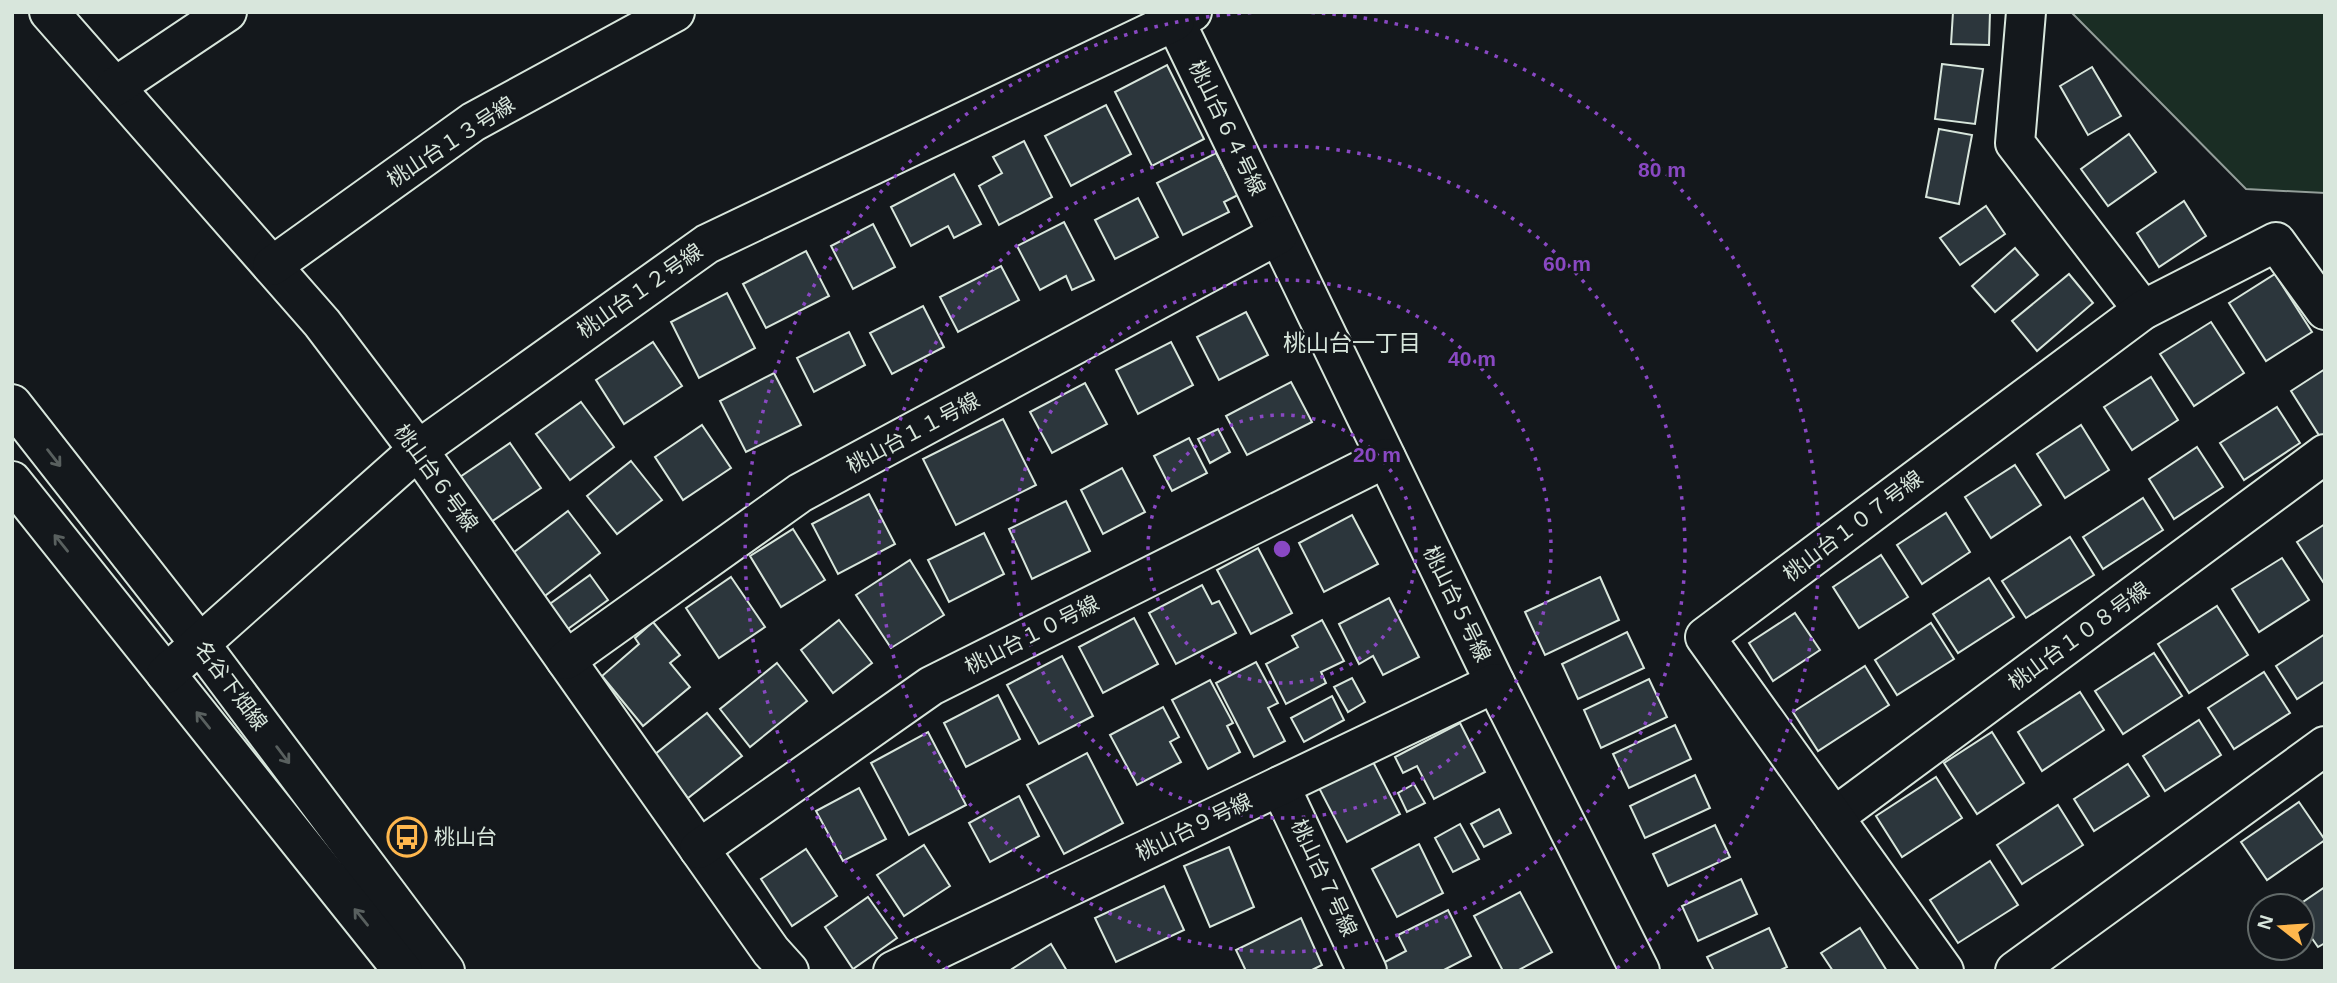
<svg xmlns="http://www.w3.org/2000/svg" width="2337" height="983" font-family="Arial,'Noto Sans JP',sans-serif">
	<rect width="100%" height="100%" fill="#14181c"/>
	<polygon fill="#1a2d24" stroke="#939e99" stroke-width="2" points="2071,12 2325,12 2325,193 2246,189"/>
	<g fill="#2c363c" stroke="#d8e6dc" stroke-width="2">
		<polygon points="1953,12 1990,12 1989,45 1951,44"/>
		<polygon points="1942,64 1983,69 1975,124 1935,119"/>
		<polygon points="1167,65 1204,139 1152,166 1115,92"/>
		<polygon points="2092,67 2121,116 2088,135 2060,86"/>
		<polygon points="1106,105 1131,154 1071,186 1045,136"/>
		<polygon points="1939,129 1972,135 1959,204 1926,197"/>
		<polygon points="2129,134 2156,172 2108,206 2081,169"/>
		<polygon points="1024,141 1052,197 999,225 979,186 1002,173 993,157"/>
		<polygon points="1216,153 1238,195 1224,202 1229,212 1183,235 1157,183"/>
		<polygon points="954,174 981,224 954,238 948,226 911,246 891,207"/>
		<polygon points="1138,198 1158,237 1115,259 1095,220"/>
		<polygon points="2184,201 2206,236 2159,267 2137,233"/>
		<polygon points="1986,206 2005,234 1960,265 1940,238"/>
		<polygon points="1064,222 1094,280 1072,290 1066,276 1040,290 1017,246"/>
		<polygon points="873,224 895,267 853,289 831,246"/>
		<polygon points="2015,248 2038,275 1995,312 1972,286"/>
		<polygon points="806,251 829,296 766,328 743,284"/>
		<polygon points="1001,266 1019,300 958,332 940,297"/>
		<polygon points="2069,274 2093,303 2037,351 2012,321"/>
		<polygon points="2275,274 2312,332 2266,361 2229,303"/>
		<polygon points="727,293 755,348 699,378 671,322"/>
		<polygon points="923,306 944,347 892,374 870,333"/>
		<polygon points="1246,312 1268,355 1219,380 1197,337"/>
		<polygon points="2211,322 2244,373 2194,406 2160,354"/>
		<polygon points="849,332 865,365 814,392 797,358"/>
		<polygon points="653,342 682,386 624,424 596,380"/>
		<polygon points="1171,342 1193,385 1138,414 1116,370"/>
		<polygon points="2325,369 2325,438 2322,440 2291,391"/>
		<polygon points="774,373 801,425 746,452 720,401"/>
		<polygon points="2151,377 2178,420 2132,450 2104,407"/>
		<polygon points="1291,382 1312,422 1247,455 1226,416"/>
		<polygon points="1085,383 1107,424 1052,453 1030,412"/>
		<polygon points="581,402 614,447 570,480 536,434"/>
		<polygon points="2277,407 2300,443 2244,480 2220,443"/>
		<polygon points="1003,419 1036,485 956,525 923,459"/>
		<polygon points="702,425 731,468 683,500 655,457"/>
		<polygon points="2081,425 2109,470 2065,498 2037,454"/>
		<polygon points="1218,429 1230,452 1210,463 1198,439"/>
		<polygon points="1189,438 1207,473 1172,491 1154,456"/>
		<polygon points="510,443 541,488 488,524 457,479"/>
		<polygon points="2197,447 2223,487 2174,519 2149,479"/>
		<polygon points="631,461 662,500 617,534 587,496"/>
		<polygon points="2015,465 2041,505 1991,538 1965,497"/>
		<polygon points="1122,468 1145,512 1103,534 1081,490"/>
		<polygon points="869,494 895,544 838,574 812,524"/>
		<polygon points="2143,498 2163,530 2103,569 2083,537"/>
		<polygon points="1066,501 1090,551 1032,579 1009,529"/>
		<polygon points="568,511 600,553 541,599 509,556"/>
		<polygon points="1946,513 1970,552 1922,584 1897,545"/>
		<polygon points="1352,515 1378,564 1324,592 1299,543"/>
		<polygon points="2325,524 2325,585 2297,542"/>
		<polygon points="793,529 825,580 781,607 750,556"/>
		<polygon points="984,533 1004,574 949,602 928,560"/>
		<polygon points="2070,537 2094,575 2026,618 2002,581"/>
		<polygon points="1258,548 1292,613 1251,634 1217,570"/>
		<polygon points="1881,555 1908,597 1859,628 1833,587"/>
		<polygon points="2282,558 2309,600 2259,632 2232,589"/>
		<polygon points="910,560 944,615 891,648 856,595"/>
		<polygon points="590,575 608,600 565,631 547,606"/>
		<polygon points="731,577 765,627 719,658 686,608"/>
		<polygon points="1600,577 1619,620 1545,655 1525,612"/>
		<polygon points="1989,578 2014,617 1958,653 1933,614"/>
		<polygon points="1202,585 1212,604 1219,601 1236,633 1176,664 1149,613"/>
		<polygon points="1389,598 1419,657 1383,675 1373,656 1359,664 1339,624"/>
		<polygon points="2217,606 2248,655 2189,693 2158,644"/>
		<polygon points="1795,613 1820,650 1773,681 1749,643"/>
		<polygon points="1134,618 1158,664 1103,693 1079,647"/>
		<polygon points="839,620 872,663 833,693 801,650"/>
		<polygon points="1322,620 1344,661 1321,672 1326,683 1286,704 1266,664 1298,647 1292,636"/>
		<polygon points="653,622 680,655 670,663 690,687 643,726 602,676 639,644 635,638"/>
		<polygon points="1931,623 1954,659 1897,695 1875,660"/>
		<polygon points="1627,632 1644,668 1578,699 1562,664"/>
		<polygon points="2325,634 2325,681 2297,699 2276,666"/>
		<polygon points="2154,653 2182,696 2123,734 2095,691"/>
		<polygon points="1062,656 1093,716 1039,744 1007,685"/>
		<polygon points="1256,662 1278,703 1268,708 1285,741 1254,757 1216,683"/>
		<polygon points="777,663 807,701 750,747 720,709"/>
		<polygon points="1865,666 1889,705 1818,751 1793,712"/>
		<polygon points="2264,672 2290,713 2234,749 2208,708"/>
		<polygon points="1352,678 1365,702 1348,712 1334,687"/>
		<polygon points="1649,679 1667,717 1601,748 1584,710"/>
		<polygon points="1210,680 1233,723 1227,726 1240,752 1208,769 1172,700"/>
		<polygon points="2080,692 2104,730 2042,771 2018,732"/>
		<polygon points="998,695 1020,739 966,767 944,723"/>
		<polygon points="1332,696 1344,720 1304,742 1291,718"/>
		<polygon points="1163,707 1179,737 1170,742 1181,762 1137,785 1110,735"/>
		<polygon points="707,713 742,756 688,798 654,755"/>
		<polygon points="2199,720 2221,755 2165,791 2143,756"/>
		<polygon points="1460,723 1485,772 1434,799 1417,766 1403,773 1395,757"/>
		<polygon points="1675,725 1691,759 1629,788 1613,754"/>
		<polygon points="928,732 966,805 909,835 871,763"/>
		<polygon points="1992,732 2024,783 1977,814 1944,763"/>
		<polygon points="1087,753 1123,823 1064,854 1027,785"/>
		<polygon points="1371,758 1400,814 1347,842 1318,786"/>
		<polygon points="2128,764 2149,796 2094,831 2074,799"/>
		<polygon points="1695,775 1710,808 1645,838 1630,806"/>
		<polygon points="1936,777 1962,818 1902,857 1876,816"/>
		<polygon points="1414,784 1425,803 1407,812 1398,793"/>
		<polygon points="859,788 886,839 843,861 816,811"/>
		<polygon points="1019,796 1039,836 990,862 969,823"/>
		<polygon points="2299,802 2325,840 2267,880 2241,842"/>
		<polygon points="2058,805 2083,845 2022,884 1997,845"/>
		<polygon points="1499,809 1511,833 1484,847 1471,824"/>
		<polygon points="1460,824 1479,859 1453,872 1435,838"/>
		<polygon points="1715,825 1730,857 1668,886 1653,854"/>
		<polygon points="1419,844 1443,893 1397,917 1372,869"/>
		<polygon points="924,845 950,886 904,916 877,875"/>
		<polygon points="1229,847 1254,907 1210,927 1184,866"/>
		<polygon points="806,849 837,896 792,926 761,879"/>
		<polygon points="1990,861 2018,905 1958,943 1930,900"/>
		<polygon points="1741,879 1757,914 1698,941 1682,906"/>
		<polygon points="1164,886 1184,930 1116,962 1095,918"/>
		<polygon points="2325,887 2325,943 2318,947 2302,924 2302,906 2297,906"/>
		<polygon points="1520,892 1552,952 1517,971 1503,971 1474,916"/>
		<polygon points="868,897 897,938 853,969 825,927"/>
		<polygon points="1448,910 1471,956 1442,971 1384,971 1381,964 1406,951 1398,935"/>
		<polygon points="1301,918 1322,965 1310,971 1246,971 1236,950"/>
		<polygon points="1769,928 1787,967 1778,971 1714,971 1707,957"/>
		<polygon points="1860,928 1887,971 1833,971 1821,953"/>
		<polygon points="1051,944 1067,971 1014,971 1012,969"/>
	</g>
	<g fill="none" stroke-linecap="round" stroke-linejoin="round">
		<g stroke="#d8e6dc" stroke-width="42">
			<g id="minor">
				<polyline points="49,12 322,323 418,450 771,951 789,971"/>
				<polyline points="1192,12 1175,21 1495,683 1640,971"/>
				<polyline points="2026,12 2015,143 2143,310"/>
				<polyline points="115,87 227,12"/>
				<polyline points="272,266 473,122 675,12"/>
				<polyline points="12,404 200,644 445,971"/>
				<polyline points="12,481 403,971"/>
				<polyline points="566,660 800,493 1278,235"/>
				<polyline points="166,674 418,450 707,244 1175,21 1170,12"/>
				<polyline points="1280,786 1367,971"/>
				<polyline points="1834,817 2325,454"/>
				<polyline points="699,849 931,686 1386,458"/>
				<polyline points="893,971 1495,683"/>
				<polyline points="1944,971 1705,637 2143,310 2276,242 2325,310"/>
				<polyline points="2015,971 2325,746"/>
			</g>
		</g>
		<use href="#minor" stroke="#14181c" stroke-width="38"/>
	</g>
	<defs><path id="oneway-shaft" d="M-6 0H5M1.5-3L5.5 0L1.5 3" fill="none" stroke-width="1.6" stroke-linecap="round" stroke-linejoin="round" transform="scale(1.75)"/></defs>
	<g stroke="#59605f">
		<use href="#oneway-shaft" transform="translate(54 458) rotate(52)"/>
		<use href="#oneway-shaft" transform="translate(61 543) rotate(-129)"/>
		<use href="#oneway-shaft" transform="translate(203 720) rotate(-129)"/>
		<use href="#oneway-shaft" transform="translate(283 755) rotate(53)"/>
		<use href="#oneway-shaft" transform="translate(361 917) rotate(-129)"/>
	</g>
	<g fill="none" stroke="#8948c3" stroke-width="3.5" stroke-dasharray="3.5 7">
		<circle cx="1282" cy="549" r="134"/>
		<circle cx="1282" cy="549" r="269"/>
		<circle cx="1282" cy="549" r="403"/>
		<path d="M948 969A537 537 0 0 1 1263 12M1301 12A537 537 0 0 1 1616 969"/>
	</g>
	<defs>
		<g id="bus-ring" transform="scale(2.0125)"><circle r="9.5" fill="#14181c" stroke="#ffb74d" stroke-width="1.5"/><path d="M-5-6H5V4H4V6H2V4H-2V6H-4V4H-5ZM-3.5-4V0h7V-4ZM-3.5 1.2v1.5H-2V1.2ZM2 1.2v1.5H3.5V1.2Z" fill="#ffb74d"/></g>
	</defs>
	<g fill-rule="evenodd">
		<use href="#bus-ring" x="407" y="837"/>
	</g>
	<g text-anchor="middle" stroke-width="5" stroke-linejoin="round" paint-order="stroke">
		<g font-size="21" fill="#d8e6dc" stroke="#14181c">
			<text transform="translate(1227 128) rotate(64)" y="7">桃山台６４号線</text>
			<text transform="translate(451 142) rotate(-33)" y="7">桃山台１３号線</text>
			<text transform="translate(640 291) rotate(-35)" y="7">桃山台１２号線</text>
			<text transform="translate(913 433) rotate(-28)" y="7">桃山台１１号線</text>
			<text transform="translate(436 478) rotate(54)" y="7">桃山台６号線</text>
			<text transform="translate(1853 526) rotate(-37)" y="7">桃山台１０７号線</text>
			<text transform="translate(1457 604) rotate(64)" y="7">桃山台５号線</text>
			<text transform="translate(1032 635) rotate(-27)" y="7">桃山台１０号線</text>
			<text transform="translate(2079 636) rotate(-36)" y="7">桃山台１０８号線</text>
			<text transform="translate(231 686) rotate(53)" y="7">名谷下畑線</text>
			<text transform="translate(1194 827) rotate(-26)" y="7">桃山台９号線</text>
			<text transform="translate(1324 878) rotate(65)" y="7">桃山台７号線</text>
		</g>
		<g font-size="21" fill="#d8e6dc" stroke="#14181c" text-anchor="start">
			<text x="434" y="844">桃山台</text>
		</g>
		<g font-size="23" fill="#d8e6dc" stroke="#14181c">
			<text x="1352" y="351">桃山台一丁目</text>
		</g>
	</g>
	<circle cx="1282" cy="549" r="10" fill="#8948c3" stroke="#14181c" stroke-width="3.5"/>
	<g font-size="21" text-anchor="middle" font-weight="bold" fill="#8948c3" stroke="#14181c" stroke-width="5" stroke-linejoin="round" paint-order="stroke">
		<text x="1662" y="177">80 m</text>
		<text x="1567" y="271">60 m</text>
		<text x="1472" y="366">40 m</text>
		<text x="1377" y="462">20 m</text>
	</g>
	<rect width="2337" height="983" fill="none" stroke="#d8e6dc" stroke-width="28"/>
	<g transform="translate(2281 927) rotate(287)"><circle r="33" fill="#14181c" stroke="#626a69" stroke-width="2"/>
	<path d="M0-5L12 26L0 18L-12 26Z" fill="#ffb74d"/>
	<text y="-10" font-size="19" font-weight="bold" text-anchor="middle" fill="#d8e6dc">N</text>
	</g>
</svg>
